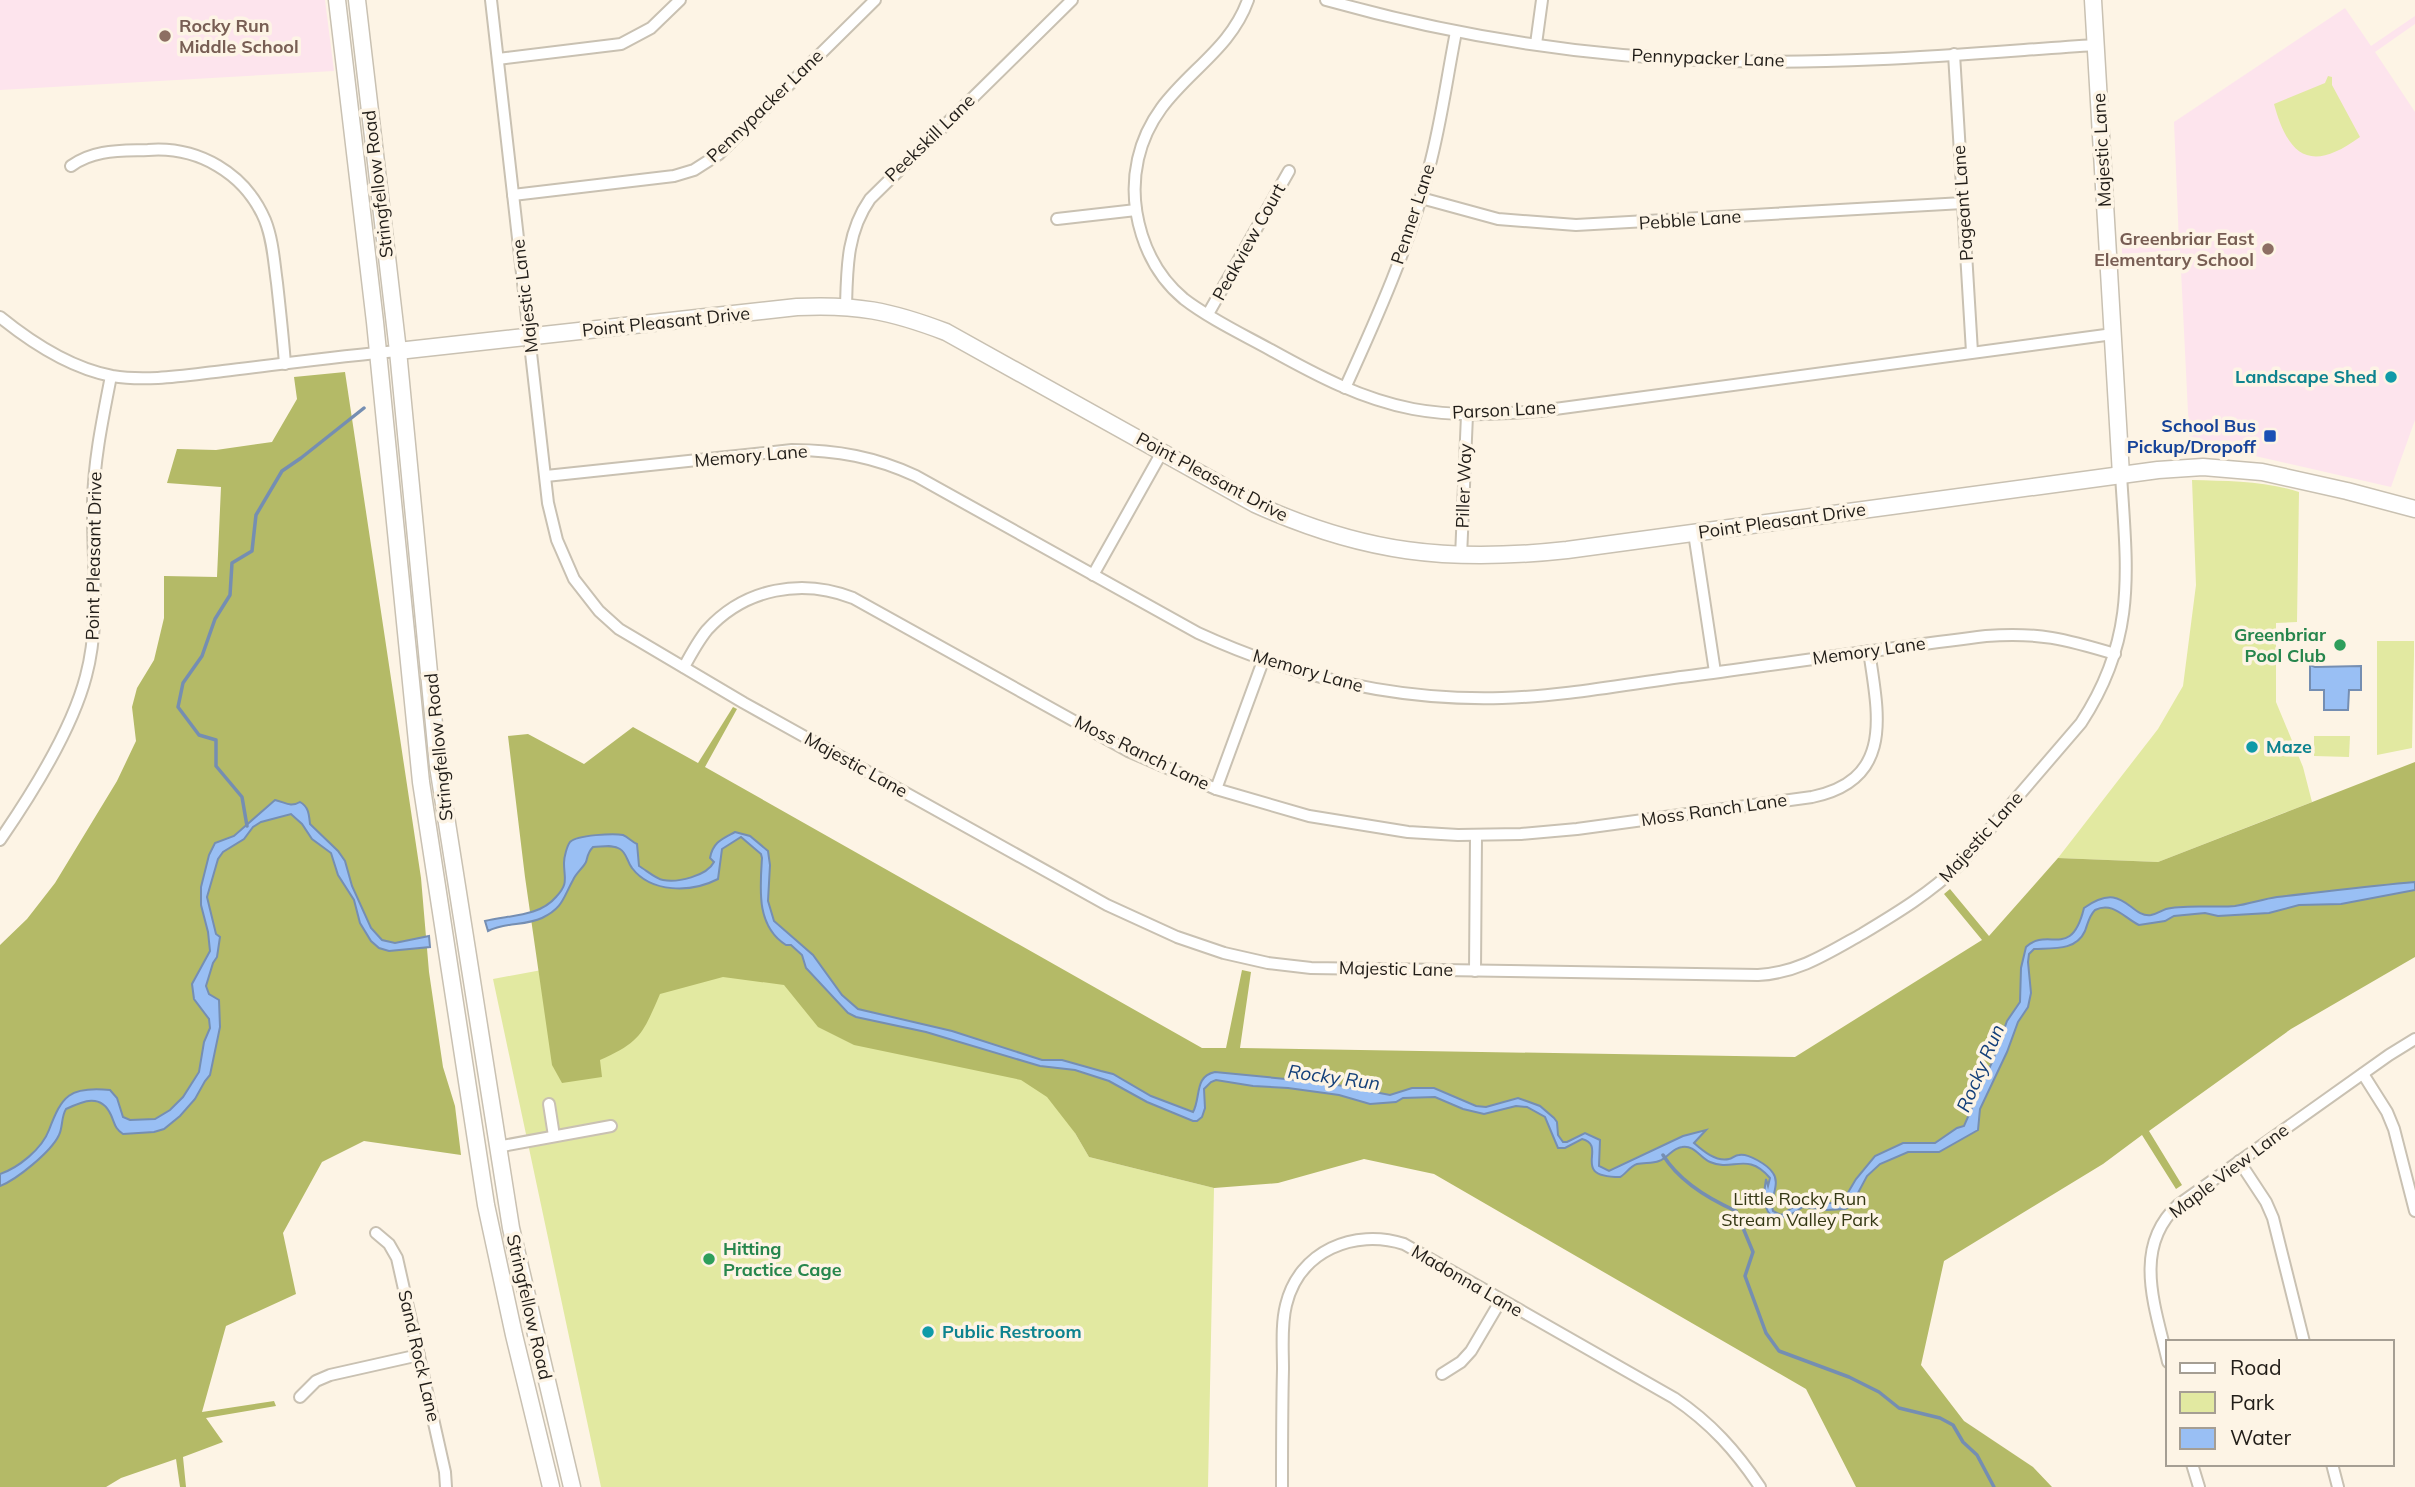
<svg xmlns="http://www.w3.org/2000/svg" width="2415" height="1487" font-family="Mulish,sans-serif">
	<rect width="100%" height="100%" fill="#fdf4e5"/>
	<g fill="#fde4ed">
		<polygon points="0,0 325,0 334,71 0,90"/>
		<polygon points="2345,8 2371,46 2415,16 2415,24 2375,52 2415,112 2415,420 2391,487 2255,456 2190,453 2180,250 2122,254 2122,247 2179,243 2174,122"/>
	</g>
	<g fill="#e2e9a1">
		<path d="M2328 76 2332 77V85L2360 137C2312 172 2289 159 2274 104L2325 83Z"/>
		<path d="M2192 480C2228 481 2265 481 2299 492L2297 622 2276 623V702L2303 767 2312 802 2158 862 2058 858 2158 729 2183 686 2196 585Z"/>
		<polygon points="2377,641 2414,641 2414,655 2412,748 2377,755"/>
		<polygon points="2314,736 2350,736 2349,757 2314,756"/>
		<polygon points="736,934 1100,1069 1075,1133 1089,1157 1214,1188 1208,1487 601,1487 493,979"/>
	</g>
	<g fill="#b4ba67">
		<polygon points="345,372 421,878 429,972 443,1067 455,1106 461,1155 364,1141 322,1162 283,1233 296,1294 226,1326 202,1412 274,1401 276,1406 206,1418 223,1442 183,1457 186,1487 180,1487 176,1459 121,1478 106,1487 0,1487 0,945 27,919 55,883 117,781 136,741 132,707 137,688 154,660 164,618 164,576 217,577 221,487 167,483 177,449 216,450 272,442 297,399 294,377"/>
		<path d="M733 707 737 709 705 767 1202 1048H1226L1242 970 1251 972 1240 1048 1795 1057 1982 940 1944 894 1950 889 1989 936 2058 858 2158 862 2415 762V957L2291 1029 2149 1131 2182 1185 2176 1189 2142 1135 2103 1164 1944 1261 1921 1365 1964 1421 2033 1467 2052 1487H1856L1806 1389 1434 1174 1364 1159 1278 1183 1214 1188 1089 1157 1075 1133 1047 1097 1021 1080 854 1045 818 1027 784 985 723 977 660 994C643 1033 641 1042 600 1060L602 1077 562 1083 552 1065 525 877 508 736 528 734 584 764 633 727 698 763Z"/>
	</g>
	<g fill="#99bff4" stroke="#758eb2" stroke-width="2">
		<polygon points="2310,665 2315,667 2361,666 2361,690 2349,690 2348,710 2324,710 2324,690 2310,690"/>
		<path d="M275 800C285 802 290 808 300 802 309 807 309 815 310 824L338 851 345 861 352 886 371 928 382 940 395 943 429 936 430 947 389 951 379 948 371 941 360 923 354 900 338 875 331 853 312 839 302 824 291 814 261 822 253 827 244 839 223 852 218 859 207 897 216 934 220 937 217 957 213 963 206 986 209 994 219 1000 220 1027 210 1075 205 1081 195 1099 180 1116 164 1129 154 1132 123 1134C115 1129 115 1124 111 1115 101 1093 83 1101 66 1109 61 1117 63 1127 59 1135 51 1152 16 1180 0 1186V1174C18 1168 42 1149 49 1130 62 1096 69 1086 110 1090L117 1098 123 1117 130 1120 155 1119 170 1110 183 1097 199 1072 204 1042 210 1028 209 1019 194 999 192 984 210 951 208 932 201 905V887L209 855 215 843 234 836Z"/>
		<path d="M735 832 750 836 768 851 770 865 768 901 774 921 813 955 842 995 858 1009 952 1031 1042 1060H1062L1101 1071 1113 1074 1151 1096 1193 1112C1201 1098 1194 1076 1215 1072L1327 1083 1390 1095 1412 1088H1434L1476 1106 1486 1107 1518 1098 1540 1106 1554 1118 1557 1122 1558 1135 1563 1142H1567L1585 1133 1600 1140 1599 1166 1609 1171 1683 1136 1706 1130 1694 1143C1703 1151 1716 1162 1729 1159 1732 1159 1735 1155 1739 1155 1748 1153 1768 1165 1773 1173 1781 1184 1769 1199 1773 1211L1781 1215 1804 1200 1839 1204 1843 1201 1856 1179 1875 1156 1903 1143H1935L1957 1128 1964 1126 1993 1060 2007 1021 2020 1002 2021 968 2026 947C2048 926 2071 961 2084 908 2124 879 2129 918 2151 915 2157 914 2161 911 2166 909 2183 904 2216 908 2235 906 2249 904 2263 899 2277 897 2323 892 2369 886 2415 882V890L2341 904 2299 905 2269 913 2218 916 2205 913 2174 916 2165 921 2139 925C2124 918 2113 901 2095 910 2089 916 2088 923 2085 931 2076 951 2053 948 2034 949L2029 954 2028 962 2031 993 2028 1007 2018 1022 2007 1052 1980 1109 1978 1130 1939 1152H1908L1880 1164 1867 1176 1851 1206 1845 1209 1827 1210 1803 1207C1771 1230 1760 1213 1766 1179L1768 1186 1770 1178C1747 1151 1733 1172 1710 1162 1699 1157 1695 1145 1682 1147 1672 1148 1668 1158 1659 1161 1652 1164 1644 1162 1637 1164 1630 1166 1626 1174 1620 1177 1568 1177 1609 1146 1582 1139L1565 1148H1558L1545 1117 1527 1107 1516 1106 1484 1114 1463 1109 1435 1097 1403 1098 1396 1102 1370 1104 1339 1095 1288 1088 1253 1086 1216 1080 1211 1082 1204 1089 1205 1108 1202 1117 1197 1121H1193L1147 1102 1109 1081 1075 1070 1040 1066 926 1032 856 1017 848 1013 806 968 802 955 791 945H786C756 926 760 889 762 858L761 854 741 837 722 849 718 879C691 893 651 893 632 868 627 862 627 853 620 849 613 844 602 847 593 847 588 852 588 855 586 862 583 868 576 873 573 880 563 898 563 908 542 918 525 926 505 922 488 931L485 921C509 915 539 917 556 897 569 883 564 879 564 863 564 857 567 846 570 842 577 835 614 833 623 835 628 837 632 842 637 844L639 866C646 870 656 879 663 880 677 883 707 876 714 862L710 858C713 842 722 839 735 832Z"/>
	</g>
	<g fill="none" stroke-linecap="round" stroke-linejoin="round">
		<g stroke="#758eb2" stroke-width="3.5">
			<polyline points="247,826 242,797 216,766 216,740 199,735 178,707 183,683 202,656 215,619 230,595 232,563 252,551 256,515 282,471 301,458 364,408"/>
			<path d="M1663 1155C1679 1181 1709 1199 1736 1211L1753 1252 1745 1276 1766 1333 1779 1351 1849 1377 1879 1392 1899 1408 1940 1418 1953 1425 1963 1442 1977 1455 1994 1487"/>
		</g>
		<g stroke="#c9c1b2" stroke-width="14">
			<g id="street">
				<path d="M491 0 548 503 557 540 574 579 599 611 619 629 744 703 1107 905 1177 937 1224 953 1268 963 1311 968 1758 975C1798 973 1828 953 1862 934 1897 913 1930 893 1959 865L2081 723C2137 638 2127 571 2121 475"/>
				<path d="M1248 0C1225 65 1155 83 1138 159 1127 208 1144 266 1184 299 1210 319 1242 334 1271 350 1316 375 1361 399 1413 409 1456 417 1497 414 1540 411L2113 334"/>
				<path d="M1326 0C1457 37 1593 58 1729 61 1851 65 1974 53 2095 45"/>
				<polyline points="1536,44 1542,0"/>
				<polyline points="1954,54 1972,352"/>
				<polyline points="498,59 621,44 651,28 680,0"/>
				<path d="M71 166C94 149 121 151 148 150 198 146 245 173 265 220 273 240 274 262 277 283 280 310 283 337 285 364"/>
				<polyline points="513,195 674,176 694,170 719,154 875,0"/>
				<polyline points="1421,198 1498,219 1576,225 1963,203"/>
				<polyline points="1057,219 1136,210"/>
				<path d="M846 306C847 267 847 232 870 199L1072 0"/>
				<polyline points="1208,314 1289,171"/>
				<path d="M0 317C32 343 70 368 112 376 148 382 187 375 223 371 282 364 340 356 398 351"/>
				<path d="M1345 388C1376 320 1411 242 1429 168 1441 124 1447 77 1456 32"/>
				<path d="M546 476 792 450C837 450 875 457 916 476L1198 633C1294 677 1396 701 1502 698 1567 696 1632 683 1697 675 1793 662 1890 648 1986 636 2039 632 2065 639 2115 654"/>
				<polyline points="1694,533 1715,672"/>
				<polyline points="1461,557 1467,415"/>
				<polyline points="1093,575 1162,452"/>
				<path d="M684 667C691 654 698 641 707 630 745 588 802 578 853 598L1128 751 1216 789 1309 816 1408 832 1458 835 1521 834 1577 829 1812 797C1895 780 1878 713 1869 651"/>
				<polyline points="1216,789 1263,661"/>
				<path d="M0 840C31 795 72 730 86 676 101 621 92 559 93 502 94 459 103 417 111 376"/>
				<polyline points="1475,971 1476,836"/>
				<polyline points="2363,1074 2387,1112 2394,1129 2415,1211"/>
				<polyline points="549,1104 554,1136"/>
				<polyline points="497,1147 611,1126"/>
				<polyline points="2239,1161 2266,1202 2273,1218 2304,1342"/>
				<polyline points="376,1233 389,1244 397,1258 445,1472 446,1487"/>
				<path d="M2168 1362C2156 1309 2131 1248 2178 1205L2389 1055 2415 1039"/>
				<polyline points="1442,1374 1461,1362 1471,1351 1501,1300"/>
				<polyline points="300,1397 316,1381 330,1375 419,1355"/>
				<polyline points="2192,1464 2199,1487"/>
				<polyline points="2332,1464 2338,1487"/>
				<path d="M1282 1487C1282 1448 1282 1408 1283 1369 1283 1348 1281 1325 1286 1305 1299 1251 1354 1228 1404 1244L1674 1398C1711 1423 1736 1451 1760 1487"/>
			</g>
		</g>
		<g stroke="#c9c1b2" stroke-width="19">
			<g id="secondary">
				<polyline points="337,0 375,322 421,782 486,1205 514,1335 551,1487"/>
				<polyline points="357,0 398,351 438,766 511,1228 572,1487"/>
				<polyline points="2093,0 2121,475"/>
				<path d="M398 351 797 307C856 304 891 311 946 332L1255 504C1363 553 1449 563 1567 550L2158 470 2203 467 2262 472 2347 491 2415 509"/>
			</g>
		</g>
		<use href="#street" stroke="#fff" stroke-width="10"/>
		<use href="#secondary" stroke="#fff" stroke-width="16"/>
	</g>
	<g fill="#8d6e63" stroke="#fdf4e5" stroke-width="2.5">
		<circle cx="165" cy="36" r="7"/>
		<circle cx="2268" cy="249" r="7"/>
	</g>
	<g fill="#0f9aa8" stroke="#fdf4e5" stroke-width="2.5">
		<circle cx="2391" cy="377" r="7"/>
		<circle cx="2252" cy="747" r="7"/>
		<circle cx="928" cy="1332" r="7"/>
	</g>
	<rect fill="#1a4fb4" stroke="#fdf4e5" stroke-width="2.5" x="2263" y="429" width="14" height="14" rx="3.5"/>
	<g fill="#2e9e5b" stroke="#fdf4e5" stroke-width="2.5">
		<circle cx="2340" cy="645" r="7"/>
		<circle cx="709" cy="1259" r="7"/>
	</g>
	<g text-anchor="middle" stroke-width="7" stroke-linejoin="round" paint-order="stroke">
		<g font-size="18" font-weight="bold" fill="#785e54" stroke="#fdf4e5" text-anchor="start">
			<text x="179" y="32">Rocky Run<tspan x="179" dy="21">Middle School</tspan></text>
			<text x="2254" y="245" text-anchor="end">Greenbriar East<tspan x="2254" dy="21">Elementary School</tspan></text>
		</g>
		<g font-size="18" fill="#211d18" stroke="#fdf4e5">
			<text transform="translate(1708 58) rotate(2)" y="6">Pennypacker Lane</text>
			<text transform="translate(765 106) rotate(-44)" y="6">Pennypacker Lane</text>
			<text transform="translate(930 138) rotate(-44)" y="6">Peekskill Lane</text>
			<text transform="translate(2102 150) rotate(-93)" y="6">Majestic Lane</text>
			<text transform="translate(378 184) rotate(-97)" y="6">Stringfellow Road</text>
			<text transform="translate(1963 203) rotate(-94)" y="6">Pageant Lane</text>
			<text transform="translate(1413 214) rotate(-72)" y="6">Penner Lane</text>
			<text transform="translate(1690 220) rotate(-4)" y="6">Pebble Lane</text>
			<text transform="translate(1249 242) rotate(-61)" y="6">Peakview Court</text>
			<text transform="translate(525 296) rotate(-97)" y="6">Majestic Lane</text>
			<text transform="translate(666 322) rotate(-6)" y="6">Point Pleasant Drive</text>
			<text transform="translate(1504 410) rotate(-3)" y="6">Parson Lane</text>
			<text transform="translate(751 456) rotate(-5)" y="6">Memory Lane</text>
			<text transform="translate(1212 477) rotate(28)" y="6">Point Pleasant Drive</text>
			<text transform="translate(1464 486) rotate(-88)" y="6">Piller Way</text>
			<text transform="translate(1782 521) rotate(-8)" y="6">Point Pleasant Drive</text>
			<text transform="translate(94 556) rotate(-89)" y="6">Point Pleasant Drive</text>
			<text transform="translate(1869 651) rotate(-8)" y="6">Memory Lane</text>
			<text transform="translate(1308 671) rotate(16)" y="6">Memory Lane</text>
			<text transform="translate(439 747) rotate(-96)" y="6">Stringfellow Road</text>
			<text transform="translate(1142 753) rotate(26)" y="6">Moss Ranch Lane</text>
			<text transform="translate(856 765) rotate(29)" y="6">Majestic Lane</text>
			<text transform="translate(1714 810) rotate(-8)" y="6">Moss Ranch Lane</text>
			<text transform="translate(1981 837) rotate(-48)" y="6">Majestic Lane</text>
			<text transform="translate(1396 969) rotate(1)" y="6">Majestic Lane</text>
			<text transform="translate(2229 1171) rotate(-37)" y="6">Maple View Lane</text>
			<text transform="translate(1467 1281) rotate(30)" y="6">Madonna Lane</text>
			<text transform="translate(529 1307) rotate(77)" y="6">Stringfellow Road</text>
			<text transform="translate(419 1356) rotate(77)" y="6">Sand Rock Lane</text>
		</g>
		<g font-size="18" font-weight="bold" fill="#0d838f" stroke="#fdf4e5" text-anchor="start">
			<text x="2377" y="383" text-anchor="end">Landscape Shed</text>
			<text x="2266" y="753">Maze</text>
			<text x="942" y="1338">Public Restroom</text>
		</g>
		<g font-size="18" font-weight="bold" fill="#164399" stroke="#fdf4e5" text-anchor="end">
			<text x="2256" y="432">School Bus<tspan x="2256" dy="21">Pickup/Dropoff</tspan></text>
		</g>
		<g font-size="18" font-weight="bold" fill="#27864d" stroke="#fdf4e5" text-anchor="end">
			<text x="2326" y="641">Greenbriar<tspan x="2326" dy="21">Pool Club</tspan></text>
			<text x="723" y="1255" text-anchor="start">Hitting<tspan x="723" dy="21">Practice Cage</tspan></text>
		</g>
		<g font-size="18" fill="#353814" stroke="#fdf4e5">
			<text x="1800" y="1205">Little Rocky Run<tspan x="1800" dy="21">Stream Valley Park</tspan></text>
		</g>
		<g font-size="19" font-style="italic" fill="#133f79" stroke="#fdf4e5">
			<text transform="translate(1980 1068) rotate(-67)" y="7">Rocky Run</text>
			<text transform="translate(1334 1077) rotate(8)" y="7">Rocky Run</text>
		</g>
	</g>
	<rect x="2166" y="1340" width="228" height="126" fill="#fdf4e5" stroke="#a59e93" stroke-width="2"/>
	<rect x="2180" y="1363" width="35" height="10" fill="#ffffff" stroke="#a59e93" stroke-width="2"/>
	<text x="2230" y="1375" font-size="21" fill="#211d18">Road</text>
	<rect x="2180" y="1392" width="35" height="21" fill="#e2e9a1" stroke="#a59e93" stroke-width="2"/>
	<text x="2230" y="1410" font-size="21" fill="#211d18">Park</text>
	<rect x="2180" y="1428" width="35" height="21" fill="#99bff4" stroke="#a59e93" stroke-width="2"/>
	<text x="2230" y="1445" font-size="21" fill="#211d18">Water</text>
</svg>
